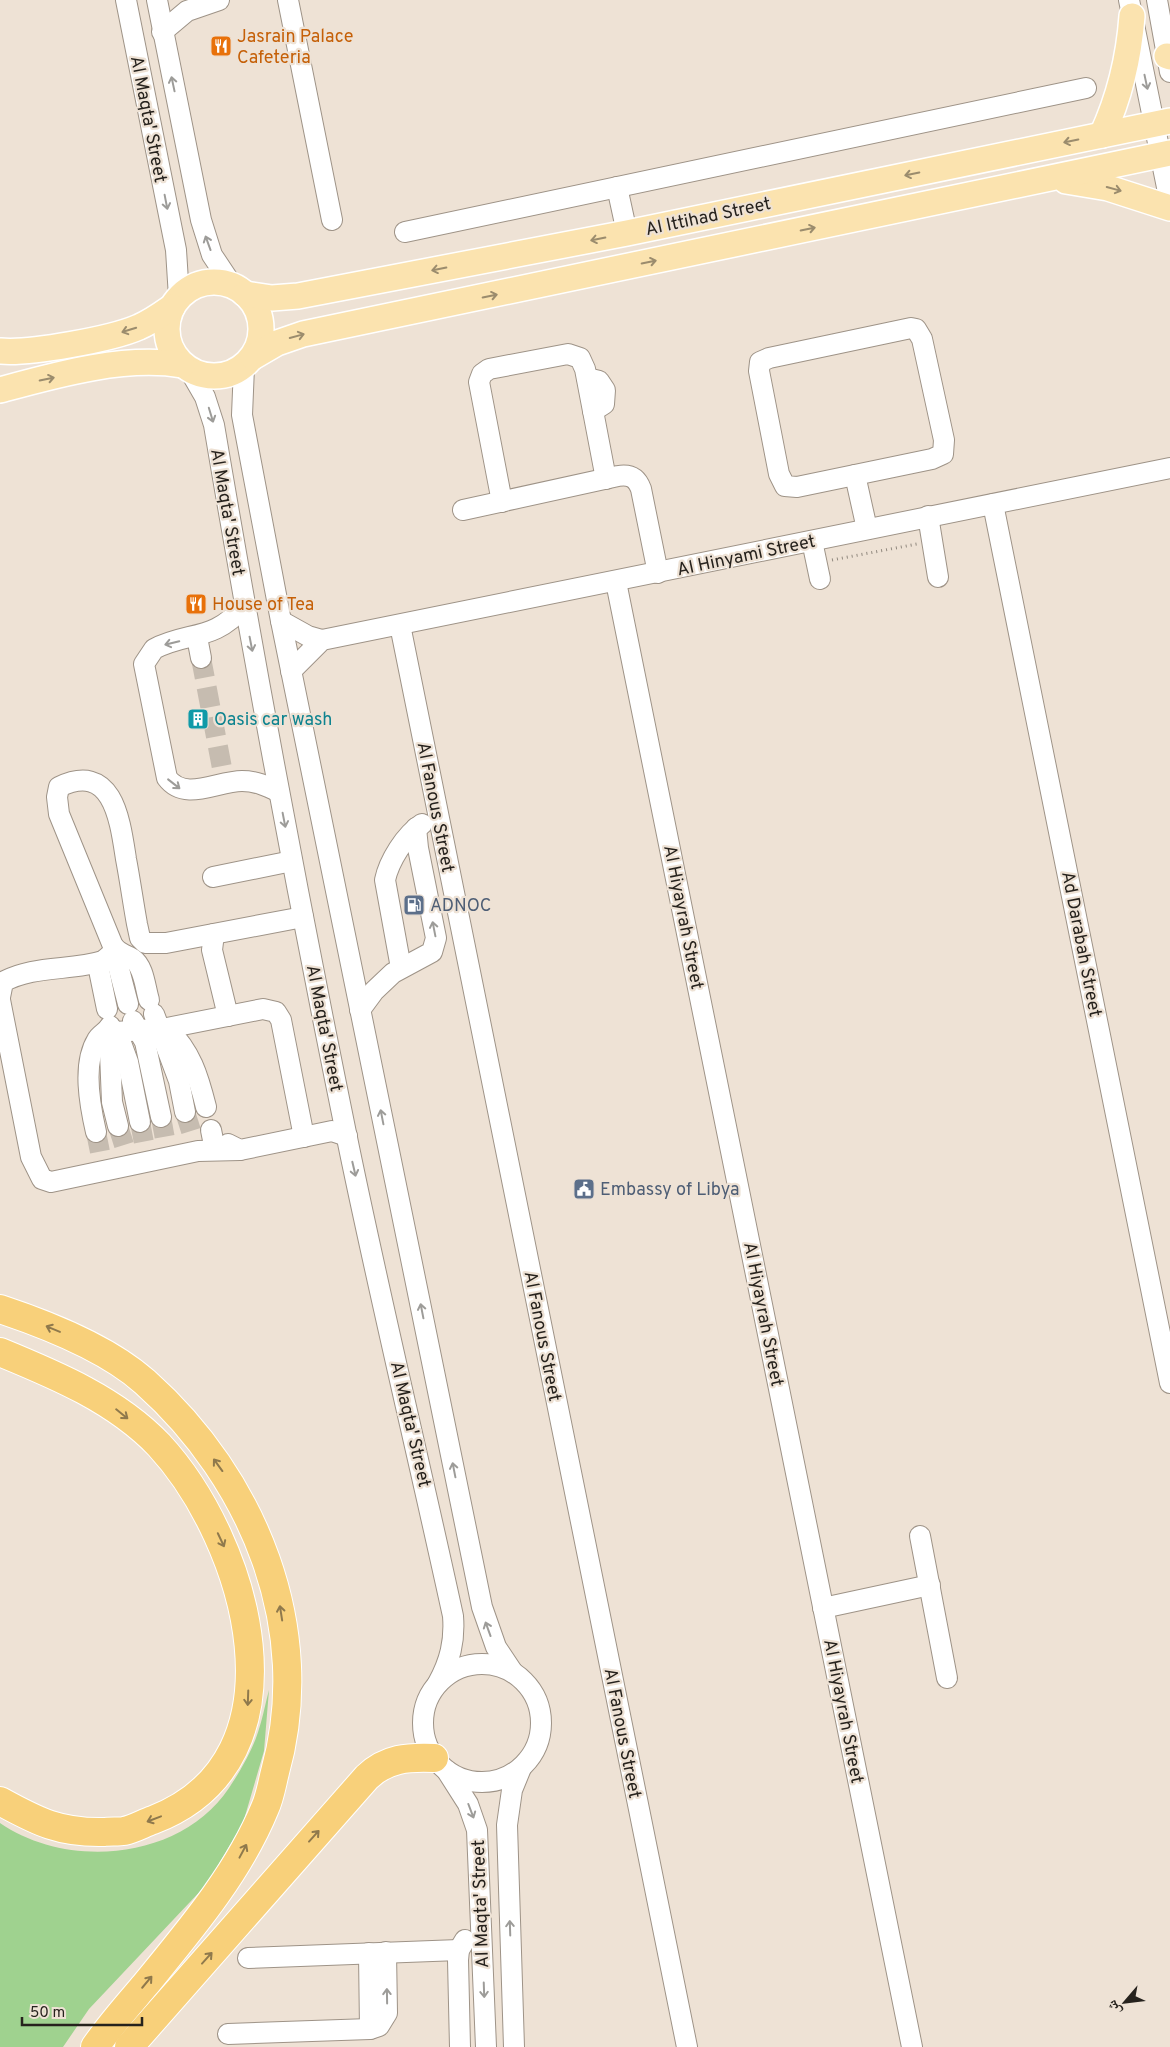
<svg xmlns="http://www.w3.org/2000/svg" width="1170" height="2047" font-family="Overpass,'Noto Naskh Arabic',sans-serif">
	<rect width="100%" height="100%" fill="#eee2d5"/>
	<path fill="#9fd28f" d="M269 1690 264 1751 243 1823 207 1884 89 2009 63 2047H0V1823C68 1870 181 1860 229 1788 239 1773 250 1754 256 1738 262 1722 265 1705 269 1690Z"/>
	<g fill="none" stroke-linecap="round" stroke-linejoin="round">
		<g stroke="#c6bcb0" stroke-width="20" stroke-dasharray="20 10" stroke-linecap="butt">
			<polyline points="201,658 222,768"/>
			<polyline points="185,1112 192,1134"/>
			<polyline points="161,1117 165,1139"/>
			<polyline points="140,1122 144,1143"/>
			<polyline points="118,1126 125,1148"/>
			<polyline points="96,1132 100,1152"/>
		</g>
		<g stroke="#9e9387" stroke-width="22">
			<g id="minor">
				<polyline points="126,0 176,250 179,297"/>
				<polyline points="157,0 201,220 212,255 232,285"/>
				<polyline points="288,0 332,220"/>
				<polyline points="1129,0 1170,202"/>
				<polyline points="1157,0 1170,72"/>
				<polyline points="162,32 187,11 219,0"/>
				<polyline points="617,187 627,233"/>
				<polyline points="405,232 1086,88"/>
				<polygon points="911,328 916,329 922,339 944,440 943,454 932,459 797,487 785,486 779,474 759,371 760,362 769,358"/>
				<polyline points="244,367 242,415 281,621 482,1607 496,1647 512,1671"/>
				<path d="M190 371 205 397 214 425C254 662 298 898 346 1133 379 1295 418 1455 453 1616 455 1641 450 1661 438 1683"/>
				<polyline points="587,378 599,381 605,390 604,404 593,411"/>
				<polyline points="855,475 867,529"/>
				<polyline points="502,502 479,382 482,374 489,369 568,354 580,358 585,369 606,479"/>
				<polyline points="993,504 1170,1383"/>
				<path d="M463 510 618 476C630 474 637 478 641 489L658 573"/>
				<polyline points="928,516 938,577"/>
				<polyline points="812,541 820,579"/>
				<polyline points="616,582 912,2047"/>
				<path d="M244 606C214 642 188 631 154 649L144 664 167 778C185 802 217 781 242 781 256 781 267 786 279 792"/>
				<polyline points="281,621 308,636 322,640"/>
				<polyline points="400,625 687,2047"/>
				<polyline points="197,637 201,658"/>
				<polyline points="291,671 322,640 1170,468"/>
				<polyline points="213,877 292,861"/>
				<polyline points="214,934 212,950 228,1016"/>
				<path d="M113 946C120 955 124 953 133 959 144 967 145 987 149 1000"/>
				<path d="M401 968 385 880C389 861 405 835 422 824"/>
				<path d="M0 997 3 982C33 965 71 971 103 961"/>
				<polyline points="0,1000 31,1157 42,1179 51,1182 198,1151 240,1150"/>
				<path d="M128 1004 113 946 59 814 57 797 59 787C113 761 120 820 126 859 130 880 133 902 137 924L140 938 145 943H166L303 917"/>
				<polyline points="107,1009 99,970 103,961 110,955"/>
				<polyline points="360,1010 374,991 393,973 432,952 436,938 418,848 416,828"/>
				<polyline points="154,1014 179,1081 185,1112"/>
				<polyline points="133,1021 145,1042 161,1117"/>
				<path d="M167 1028C191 1052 198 1075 206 1107"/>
				<polyline points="117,1032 128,1062 140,1122"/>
				<polyline points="118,1126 112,1102 109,1028 117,1032 167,1028 263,1009 276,1012 281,1020 304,1137"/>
				<polyline points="211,1130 213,1140"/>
				<path d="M96 1132C90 1106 82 1064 97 1040 100 1034 107 1032 110 1026"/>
				<polyline points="228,1144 240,1150 332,1131 347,1136"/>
				<polyline points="920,1536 947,1678"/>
				<polyline points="823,1608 930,1585"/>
				<circle cx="482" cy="1723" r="59"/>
				<polyline points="447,1771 468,1804 477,1830 486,2047"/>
				<polyline points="369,1953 370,2029"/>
				<polyline points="248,1958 459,1950"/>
				<polyline points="228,2034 370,2029 379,2026 387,2013 386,1952"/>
				<polyline points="460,2047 458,1960 459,1950 465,1940"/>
				<polyline points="514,2047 507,1825 512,1790 521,1768"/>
			</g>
		</g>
		<g stroke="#fff" stroke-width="28">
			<g id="major">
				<polyline points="1167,56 1170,57"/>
				<path d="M1102 135C1120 96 1129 58 1132 16"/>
				<polyline points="1066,181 1108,188 1170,208"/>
				<circle cx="214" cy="329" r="47"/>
				<polyline points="245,294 272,298 298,296 627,233 1170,121"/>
				<path d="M0 351C29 354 112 339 139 327 151 322 162 314 172 307"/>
				<polyline points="253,357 277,343 303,334 1170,153"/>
				<path d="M0 390C55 375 125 355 182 365"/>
			</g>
		</g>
		<g stroke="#fff" stroke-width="30">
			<g id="highway">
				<path d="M0 1309C48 1325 107 1348 145 1382 254 1479 315 1629 275 1772 272 1784 270 1797 265 1808 238 1874 189 1931 145 1985 128 2005 110 2025 95 2047"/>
				<path d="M0 1352C56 1375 116 1400 159 1445 247 1540 312 1759 153 1820 144 1823 134 1829 124 1831 118 1832 110 1831 104 1832 60 1833 38 1822 0 1801"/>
				<path d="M129 2047 367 1777C387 1758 408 1757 434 1758"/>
			</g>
		</g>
		<polyline stroke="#91897f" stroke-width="3" stroke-dasharray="1 4" stroke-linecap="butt" points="832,560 917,544"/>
		<use href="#minor" stroke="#fff" stroke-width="20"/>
		<use href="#major" stroke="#fbe3af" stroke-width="25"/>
		<use href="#highway" stroke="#f8d07a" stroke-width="28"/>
	</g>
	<defs><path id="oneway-shaft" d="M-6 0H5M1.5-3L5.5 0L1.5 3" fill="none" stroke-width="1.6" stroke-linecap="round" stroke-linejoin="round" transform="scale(1.25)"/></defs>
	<g stroke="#9d9c99">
		<use href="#oneway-shaft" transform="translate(1146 82) rotate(78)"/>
		<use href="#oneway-shaft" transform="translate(173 84) rotate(-102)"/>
		<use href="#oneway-shaft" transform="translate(166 202) rotate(79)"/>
		<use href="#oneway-shaft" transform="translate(208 243) rotate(-110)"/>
		<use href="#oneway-shaft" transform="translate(211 415) rotate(73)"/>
		<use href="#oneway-shaft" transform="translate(172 643) rotate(166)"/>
		<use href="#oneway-shaft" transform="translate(251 644) rotate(79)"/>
		<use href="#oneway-shaft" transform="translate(174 784) rotate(38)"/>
		<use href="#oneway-shaft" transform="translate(284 820) rotate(79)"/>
		<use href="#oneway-shaft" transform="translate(434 929) rotate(-101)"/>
		<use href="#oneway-shaft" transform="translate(382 1117) rotate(-101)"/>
		<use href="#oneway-shaft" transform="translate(354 1169) rotate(77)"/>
		<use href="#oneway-shaft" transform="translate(422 1311) rotate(-101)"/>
		<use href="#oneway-shaft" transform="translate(454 1470) rotate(-101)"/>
		<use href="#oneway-shaft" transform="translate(488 1629) rotate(-110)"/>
		<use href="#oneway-shaft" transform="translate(471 1811) rotate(69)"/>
		<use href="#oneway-shaft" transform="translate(510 1928) rotate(-92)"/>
		<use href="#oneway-shaft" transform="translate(484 1990) rotate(88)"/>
		<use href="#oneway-shaft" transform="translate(387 1996) rotate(-91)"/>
	</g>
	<g stroke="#9b8c6d">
		<use href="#oneway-shaft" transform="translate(1071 141) rotate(168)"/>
		<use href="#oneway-shaft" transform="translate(912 174) rotate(168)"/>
		<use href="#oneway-shaft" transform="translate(1114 189) rotate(15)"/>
		<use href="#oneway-shaft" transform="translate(808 229) rotate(-12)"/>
		<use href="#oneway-shaft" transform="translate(598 239) rotate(169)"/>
		<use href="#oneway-shaft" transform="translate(649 262) rotate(-12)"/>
		<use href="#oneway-shaft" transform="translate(439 269) rotate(169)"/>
		<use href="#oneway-shaft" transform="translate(490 296) rotate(-12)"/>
		<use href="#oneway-shaft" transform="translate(129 330) rotate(163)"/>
		<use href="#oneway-shaft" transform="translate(297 336) rotate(-15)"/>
		<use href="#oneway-shaft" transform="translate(47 379) rotate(-12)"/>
	</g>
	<g stroke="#8f794c">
		<use href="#oneway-shaft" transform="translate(53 1329) rotate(-157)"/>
		<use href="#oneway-shaft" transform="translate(122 1414) rotate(39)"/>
		<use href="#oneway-shaft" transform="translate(218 1465) rotate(-126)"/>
		<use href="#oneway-shaft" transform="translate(221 1540) rotate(65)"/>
		<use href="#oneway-shaft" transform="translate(281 1613) rotate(-99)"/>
		<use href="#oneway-shaft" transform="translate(248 1698) rotate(92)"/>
		<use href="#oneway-shaft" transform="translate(154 1819) rotate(159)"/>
		<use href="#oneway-shaft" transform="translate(314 1836) rotate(-48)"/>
		<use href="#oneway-shaft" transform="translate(243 1851) rotate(-62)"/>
		<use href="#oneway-shaft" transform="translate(207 1958) rotate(-48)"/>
		<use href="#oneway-shaft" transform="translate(147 1982) rotate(-50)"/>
	</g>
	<defs>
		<g id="restaurant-square" transform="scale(1.125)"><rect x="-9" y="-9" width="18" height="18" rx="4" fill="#e8710a" stroke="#eee2d5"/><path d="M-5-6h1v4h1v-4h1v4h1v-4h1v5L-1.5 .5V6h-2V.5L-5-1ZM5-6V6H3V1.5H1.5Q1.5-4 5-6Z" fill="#fff"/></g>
		<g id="building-square" transform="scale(1.125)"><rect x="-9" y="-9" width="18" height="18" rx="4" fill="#0f9aa8" stroke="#eee2d5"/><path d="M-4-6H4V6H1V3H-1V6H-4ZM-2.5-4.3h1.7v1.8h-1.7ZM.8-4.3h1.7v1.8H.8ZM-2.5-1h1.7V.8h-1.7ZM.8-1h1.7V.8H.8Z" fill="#fff"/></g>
		<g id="fuel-square" transform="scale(1.125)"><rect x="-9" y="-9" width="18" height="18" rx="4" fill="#5c6f8a" stroke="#eee2d5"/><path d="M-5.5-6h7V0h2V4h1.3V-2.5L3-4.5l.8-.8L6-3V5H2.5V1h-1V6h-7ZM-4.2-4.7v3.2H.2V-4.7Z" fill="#fff"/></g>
		<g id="civic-square" transform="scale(1.125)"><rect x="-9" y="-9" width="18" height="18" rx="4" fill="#5c6f8a" stroke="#eee2d5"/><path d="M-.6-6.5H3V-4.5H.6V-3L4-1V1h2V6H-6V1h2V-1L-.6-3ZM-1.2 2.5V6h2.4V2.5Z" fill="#fff"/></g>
	</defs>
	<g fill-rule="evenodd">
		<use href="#restaurant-square" x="221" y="46"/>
		<use href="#restaurant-square" x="196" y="604"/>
		<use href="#building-square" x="198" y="719"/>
		<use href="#fuel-square" x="414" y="905"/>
		<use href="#civic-square" x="584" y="1189"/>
	</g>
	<g text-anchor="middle" stroke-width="4.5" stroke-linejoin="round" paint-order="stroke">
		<g font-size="18" fill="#c56008" stroke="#eee2d5" text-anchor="start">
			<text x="237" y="42">Jasrain Palace<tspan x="237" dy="21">Cafeteria</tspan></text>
			<text x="212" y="610">House of Tea</text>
		</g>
		<g font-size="18" fill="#26221d" stroke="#eee2d5">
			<text transform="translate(149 119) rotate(79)" y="6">Al Maqta' Street</text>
			<text transform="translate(708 216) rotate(-12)" y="6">Al Ittihad Street</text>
			<text transform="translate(228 512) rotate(80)" y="6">Al Maqta' Street</text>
			<text transform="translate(746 555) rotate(-12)" y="6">Al Hinyami Street</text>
			<text transform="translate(436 807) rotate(79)" y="6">Al Fanous Street</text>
			<text transform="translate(684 917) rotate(79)" y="6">Al Hiyayrah Street</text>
			<text transform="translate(1082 944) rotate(79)" y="6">Ad Darabah Street</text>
			<text transform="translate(325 1028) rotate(79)" y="6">Al Maqta' Street</text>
			<text transform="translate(764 1314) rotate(79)" y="6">Al Hiyayrah Street</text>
			<text transform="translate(543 1336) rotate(79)" y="6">Al Fanous Street</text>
			<text transform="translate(411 1424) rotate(77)" y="6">Al Maqta' Street</text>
			<text transform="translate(844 1711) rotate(79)" y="6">Al Hiyayrah Street</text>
			<text transform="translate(623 1733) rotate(79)" y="6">Al Fanous Street</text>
			<text transform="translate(480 1904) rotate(-92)" y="6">Al Maqta' Street</text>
		</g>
		<g font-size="18" fill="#0d838f" stroke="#eee2d5" text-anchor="start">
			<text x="214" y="725">Oasis car wash</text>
		</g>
		<g font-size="18" fill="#4e5e75" stroke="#eee2d5" text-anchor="start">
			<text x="430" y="911">ADNOC</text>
			<text x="600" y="1195">Embassy of Libya</text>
		</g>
	</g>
	<g transform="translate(1125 2002) rotate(242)" stroke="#eee2d5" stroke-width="4" paint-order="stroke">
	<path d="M0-4L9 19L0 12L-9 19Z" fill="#26221d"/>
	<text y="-8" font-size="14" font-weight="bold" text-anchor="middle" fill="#26221d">ش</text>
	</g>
	<path d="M22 2017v8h120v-8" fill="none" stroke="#26221d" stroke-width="2.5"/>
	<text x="30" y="2017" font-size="15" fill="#26221d" stroke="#eee2d5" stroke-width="4" paint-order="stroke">50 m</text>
</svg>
